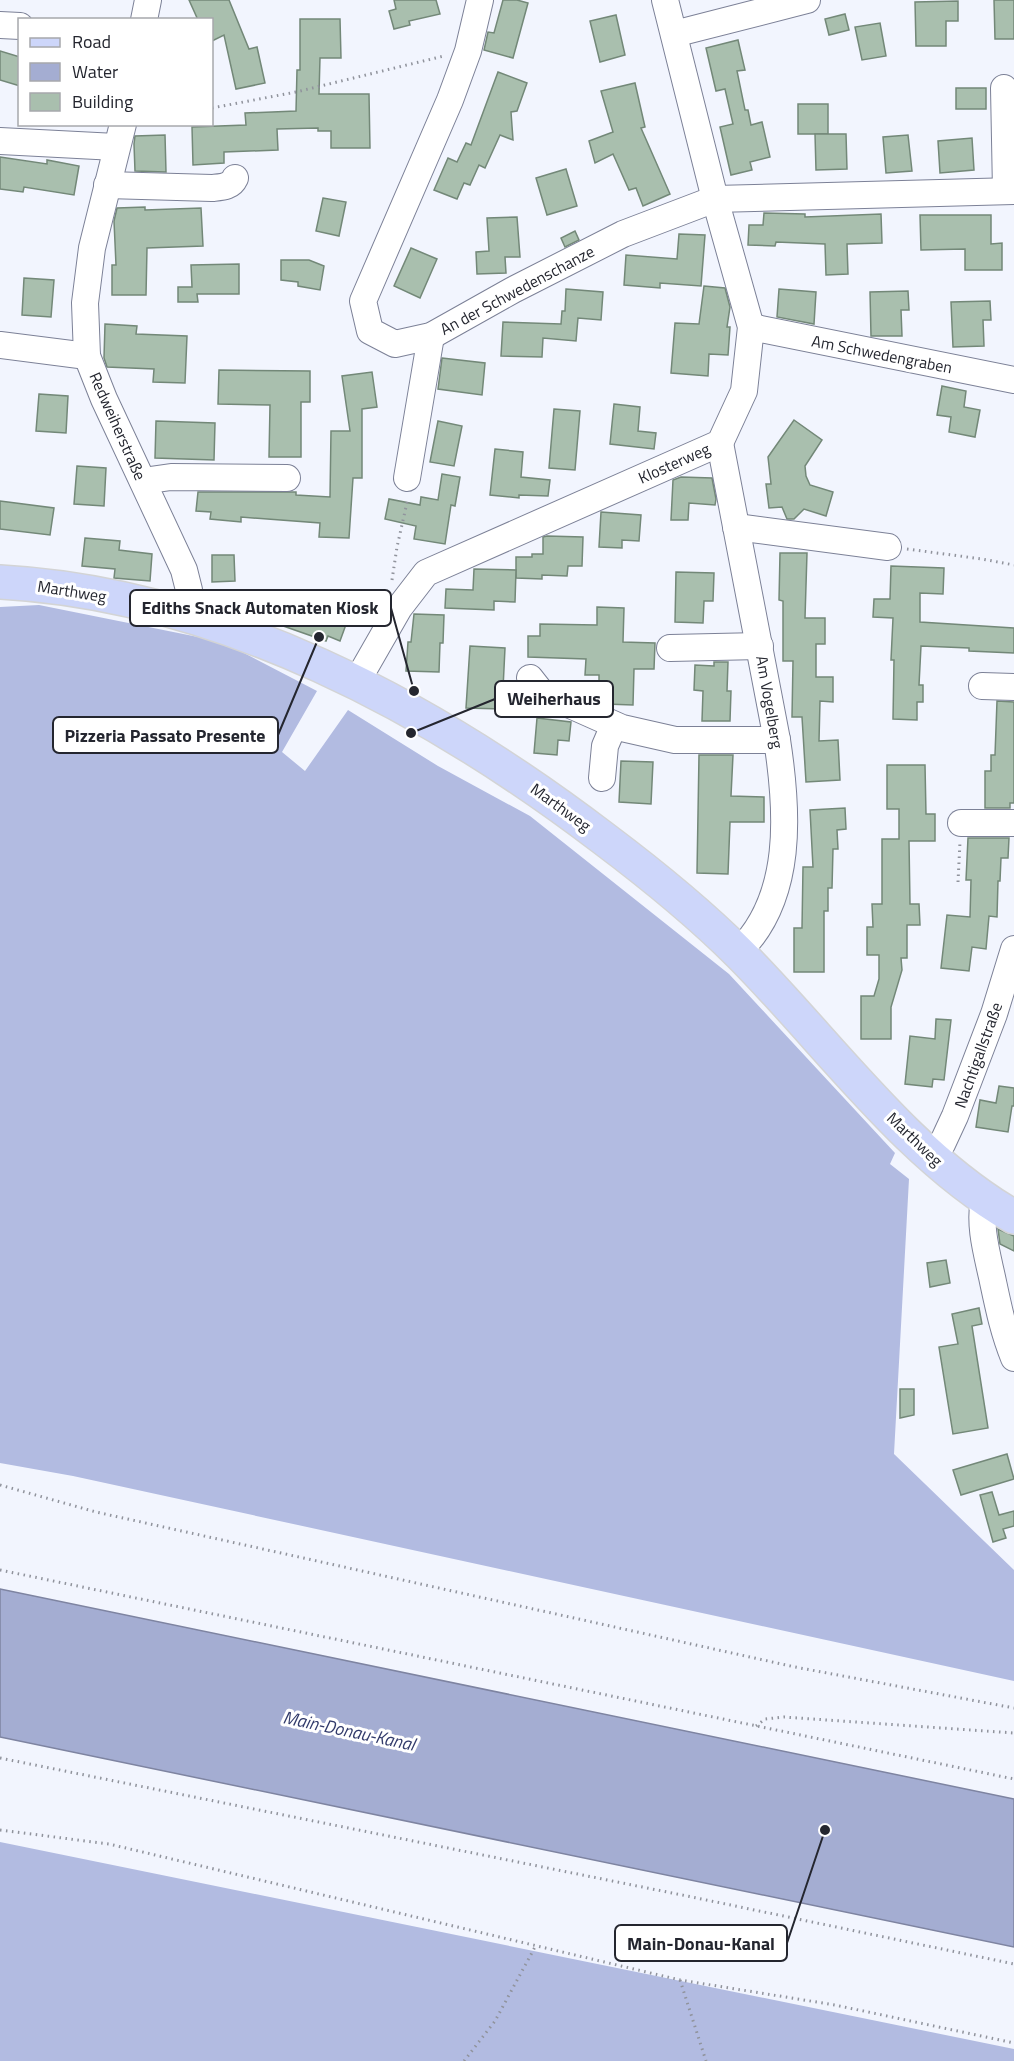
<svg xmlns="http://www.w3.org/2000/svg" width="1014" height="2061" font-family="'Titillium Web',sans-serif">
	<rect width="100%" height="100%" fill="#f2f5fe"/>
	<g fill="#b2bbe1">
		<polygon points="39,605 223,642 317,691 282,752 305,771 348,710 438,766 530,816 729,974 895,1153 890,1164 909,1179 894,1454 1014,1570 1014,1681 73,1476 0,1463 0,607"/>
		<polygon points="0,1842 1014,2049 1014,2061 0,2061"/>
	</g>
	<polygon fill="#a4add2" stroke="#7e84a1" stroke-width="1.5" points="0,1589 1014,1799 1014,1947 0,1737"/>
	<g fill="#a9bfae" stroke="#738878" stroke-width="1.5">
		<polygon points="189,0 229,0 249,49 257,47 265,83 236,89 224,35 212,41 212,20 198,20"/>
		<polygon points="394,0 436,0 440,14 409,21 410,25 394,29 389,11 396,9"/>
		<polygon points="503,0 517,0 528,3 513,58 484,50 488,32 494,33"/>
		<polygon points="994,0 1014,0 1014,39 995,39"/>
		<polygon points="958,1 958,21 946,21 946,46 916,46 915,2"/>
		<polygon points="845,14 849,30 829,35 825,19"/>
		<polygon points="616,15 625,55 600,62 590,21"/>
		<polygon points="300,19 340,19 341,58 320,58 319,94 369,94 370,148 331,148 331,131 318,131 318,128 277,129 278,150 224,152 224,163 193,165 192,127 246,125 245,113 296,111 297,70 300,70"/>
		<polygon points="880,23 886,56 862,60 855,27"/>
		<polygon points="738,40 745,70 737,71 745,110 748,110 751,125 762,122 770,157 750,162 752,170 731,175 720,127 733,124 725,89 716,91 706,48"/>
		<polygon points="0,51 20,57 20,86 0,80"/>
		<polygon points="498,72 527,83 517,111 511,112 513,140 500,135 485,168 479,165 470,185 464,183 457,199 434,190 448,158 457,162 466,143 471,145"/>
		<polygon points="635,83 645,127 641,128 670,194 643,206 636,188 629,190 613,154 595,163 589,141 613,132 601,91"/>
		<rect x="956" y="88" width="30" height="21"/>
		<rect x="798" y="104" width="30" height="30"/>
		<polygon points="815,134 846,134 847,169 816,170"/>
		<polygon points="165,135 166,172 135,171 134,144 135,136"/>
		<polygon points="908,135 912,171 886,173 883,137"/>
		<polygon points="972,138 974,170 940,173 938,141"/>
		<polygon points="0,157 47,164 47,160 79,166 74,195 24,187 23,192 0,189"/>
		<polygon points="566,169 577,206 547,215 536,178"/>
		<polygon points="323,198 346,202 339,236 316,231"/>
		<polygon points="145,207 145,210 201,208 203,246 147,248 146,295 112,295 112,265 116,265 114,221 117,208"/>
		<polygon points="764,213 805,214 805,217 881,214 882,243 847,244 848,274 826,275 825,244 776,242 775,246 748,245 749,225 763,225"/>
		<polygon points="920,215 991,215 991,244 1002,243 1002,270 965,270 965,249 921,250"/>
		<polygon points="517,217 520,257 505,257 506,273 477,274 476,252 489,251 487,218"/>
		<polygon points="575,231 579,240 565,247 561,238"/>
		<polygon points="679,234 705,235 701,286 660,283 660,288 624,285 626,255 677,259"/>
		<polygon points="411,248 437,259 420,298 394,286"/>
		<polygon points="281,260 309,260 324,266 320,290 298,286 298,282 281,280"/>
		<polygon points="239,264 239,294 197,294 198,302 178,302 178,287 192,287 191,265"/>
		<polygon points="24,278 54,280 51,317 22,315"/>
		<polygon points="704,286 725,288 730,307 727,327 730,327 728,355 709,354 708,376 671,373 675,323 699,324"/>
		<polygon points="566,289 603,292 601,320 578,318 576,341 543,338 542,357 501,356 503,322 561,324 562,311 565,311"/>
		<polygon points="779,289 816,292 814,324 777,317"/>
		<polygon points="908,291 909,310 901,310 902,336 871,336 870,292"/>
		<polygon points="990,301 991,320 983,320 984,346 953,347 951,302"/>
		<polygon points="105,324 137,326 136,334 187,336 185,383 153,382 154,369 107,367 104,358"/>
		<polygon points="442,358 485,363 482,395 438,389"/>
		<polygon points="219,370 310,371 310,402 301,402 301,457 269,457 270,405 218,404"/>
		<polygon points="372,372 377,407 362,409 362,478 353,478 349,538 319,537 320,523 241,517 241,522 210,519 211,512 196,511 198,492 296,492 296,495 330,497 331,431 350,431 342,376"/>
		<polygon points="942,386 966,391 964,407 980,410 975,437 949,432 951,417 937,415"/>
		<polygon points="39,394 68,396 66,433 36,431"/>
		<polygon points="614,404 640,407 638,431 656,433 654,449 610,444"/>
		<polygon points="554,409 580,411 575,470 549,468"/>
		<polygon points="794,420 822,440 805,466 806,476 810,485 833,492 826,516 804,509 794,519 787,519 782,507 769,508 766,484 771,484 768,457"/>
		<polygon points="156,421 215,423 214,460 155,458"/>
		<polygon points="438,421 462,426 454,466 430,462"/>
		<polygon points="495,449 523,452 521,477 550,480 548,496 519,495 519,498 490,495"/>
		<polygon points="77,466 106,468 104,506 74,504"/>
		<polygon points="442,474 460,477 455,506 451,505 445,544 414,539 416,526 385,519 389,499 420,505 421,497 438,500"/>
		<polygon points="681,477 712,478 716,499 715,505 689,503 688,520 671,520 673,480"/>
		<polygon points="0,501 54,508 50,535 0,529"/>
		<polygon points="601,512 641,515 639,541 622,540 622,548 599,547"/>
		<polygon points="547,536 583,537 582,566 568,566 567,576 542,575 542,579 516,578 516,557 532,557 532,554 543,554 543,537"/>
		<polygon points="85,538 120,541 119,550 152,554 150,581 114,578 115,569 82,566"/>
		<polygon points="780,553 807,553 805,618 825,618 825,644 816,644 816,677 833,677 833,702 820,701 819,741 838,740 840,780 806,782 802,717 792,717 793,661 783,661 783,601 779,600"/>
		<polygon points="212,555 234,555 235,581 212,582"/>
		<polygon points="891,566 944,568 943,594 920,593 920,622 1014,628 1014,653 969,651 969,648 921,646 919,685 923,685 923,702 917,702 917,720 893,719 894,660 891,660 893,618 873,617 874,599 890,599"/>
		<polygon points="474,569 516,570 515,602 494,601 494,610 445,608 446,589 473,590"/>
		<polygon points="676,572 714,573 713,601 704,601 703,623 675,622"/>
		<polygon points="278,598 300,607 302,603 336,613 339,603 352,608 340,641 328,636 326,641 269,621"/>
		<polygon points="597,607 624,608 623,642 655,643 654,669 634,669 633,705 605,704 599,701 599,675 585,675 586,659 528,657 528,636 540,636 540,624 597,625"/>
		<polygon points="414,614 444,615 443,643 440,643 439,672 406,671 408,642 411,642"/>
		<polygon points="470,646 505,648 502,709 466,708"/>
		<polygon points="714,662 728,662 727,691 731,691 730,721 702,721 703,691 694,690 695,665 714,666"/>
		<polygon points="997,701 1014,702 1014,803 1010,803 1010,808 985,808 985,771 991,771 991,755 995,755"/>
		<polygon points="537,718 571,722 569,741 558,740 557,755 534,753"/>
		<polygon points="699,755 733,755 731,796 764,797 764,822 730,822 728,874 697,873"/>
		<polygon points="621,761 653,762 651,804 619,802"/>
		<polygon points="887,765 925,765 926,814 935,814 935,841 909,841 910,904 919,904 920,925 907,925 907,958 901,958 902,970 891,1007 891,1039 861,1039 861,996 874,996 879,979 879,955 867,955 867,927 873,927 872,904 882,904 882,839 899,839 899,809 887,809"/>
		<polygon points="845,808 846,829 837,830 838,849 833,849 832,888 828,888 828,911 824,911 824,972 794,972 794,928 802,928 803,867 813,867 810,810"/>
		<polygon points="968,838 1009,838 1008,858 1001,858 1000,881 998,881 997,917 989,916 986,949 972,947 969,971 941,968 947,915 970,917 971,880 966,880"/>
		<polygon points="936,1019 951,1020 944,1080 933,1079 932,1087 905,1084 910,1036 935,1039"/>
		<polygon points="999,1086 1014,1088 1014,1106 1012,1106 1008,1132 976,1127 980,1100 996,1103"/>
		<polygon points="998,1229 1014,1236 1014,1251 1000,1244"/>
		<polygon points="946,1260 950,1283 930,1287 927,1263"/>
		<polygon points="979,1308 982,1324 972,1326 988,1428 953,1434 939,1347 958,1344 952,1314"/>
		<polygon points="900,1389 914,1389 914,1415 900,1418"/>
		<polygon points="1007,1454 1014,1479 961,1495 953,1470"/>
		<polygon points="992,1492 999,1515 1014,1511 1014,1526 1003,1529 1006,1538 993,1542 980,1495"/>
	</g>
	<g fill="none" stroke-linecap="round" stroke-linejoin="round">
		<g stroke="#7c8197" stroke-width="28">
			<g id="minor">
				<polyline points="480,0 468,51 450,100 363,301 370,331 395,344 431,336 513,290 623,234 715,199 1014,191"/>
				<polyline points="144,20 148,0"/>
				<polyline points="0,25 20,26"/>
				<polyline points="674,34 807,0"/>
				<polyline points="1004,88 1006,191"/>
				<polyline points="123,124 92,248 85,303 87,356 104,399 184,570 189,590 188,616"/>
				<polyline points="0,141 116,147"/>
				<path d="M107 185 212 188C222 187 231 187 235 178"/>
				<polyline points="751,327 1014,380"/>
				<polyline points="0,345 87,356"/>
				<path d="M720 443 777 740C788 811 794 898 738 952"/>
				<polyline points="407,478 431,336"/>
				<polyline points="143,481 171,477 287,478"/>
				<polyline points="736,527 888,547"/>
				<polyline points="670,648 760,646"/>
				<polyline points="530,678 541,692 622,728 675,740 777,740"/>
				<polyline points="356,683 399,608 426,573 720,443 744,391 751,327 715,199 665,0"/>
				<polyline points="982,686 1014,687"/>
				<polyline points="602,778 605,746 614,725"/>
				<polyline points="961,823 1014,823"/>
				<polyline points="932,1156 942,1144 955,1116 994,1014 1014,949"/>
				<path d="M984 1198C979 1225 986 1250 992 1277 998 1305 1003 1331 1014 1358"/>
			</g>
		</g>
		<g stroke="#d3d4d5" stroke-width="36">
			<path id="major" d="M0 582C221 594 431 707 603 838 651 874 697 911 740 954 826 1040 907 1156 1014 1217"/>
		</g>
		<g stroke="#90939c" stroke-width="3" stroke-dasharray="1.5 4.5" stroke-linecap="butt">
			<polyline points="212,108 296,92 444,56"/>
			<polyline points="907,549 982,559 1014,565"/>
			<polyline points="392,580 397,547 408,498"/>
			<polyline points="958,882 960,842"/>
			<polyline points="0,1485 96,1512 795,1667 1014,1708"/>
			<polyline points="0,1570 1014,1779"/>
			<polyline points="756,1726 765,1719 784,1717 1014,1733"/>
			<polyline points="0,1758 692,1897 1014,1964"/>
			<polyline points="0,1830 109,1844 680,1980 835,2005 1014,2043"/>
			<polyline points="680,1980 706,2061"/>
			<polyline points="464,2061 495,2021 535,1947"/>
		</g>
		<use href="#minor" stroke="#fff" stroke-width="26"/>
		<use href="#major" stroke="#cdd6fa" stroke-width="33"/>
	</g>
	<g text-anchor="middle" stroke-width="6" stroke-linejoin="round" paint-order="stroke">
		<g font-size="16" fill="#24262f" stroke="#fff">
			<text transform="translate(517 290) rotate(-28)" y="6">An der Schwedenschanze</text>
			<text transform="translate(882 354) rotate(11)" y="6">Am Schwedengraben</text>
			<text transform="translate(118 426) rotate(66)" y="6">Redweiherstraße</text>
			<text transform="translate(674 463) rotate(-24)" y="6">Klosterweg</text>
			<text transform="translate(72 591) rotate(9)" y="6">Marthweg</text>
			<text transform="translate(770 702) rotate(80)" y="6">Am Vogelberg</text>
			<text transform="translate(561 807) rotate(36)" y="6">Marthweg</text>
			<text transform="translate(978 1055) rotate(-70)" y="6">Nachtigallstraße</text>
			<text transform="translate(915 1139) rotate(44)" y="6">Marthweg</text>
		</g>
		<g font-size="18" font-style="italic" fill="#323b6b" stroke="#fff">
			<text transform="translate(349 1731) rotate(12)" y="6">Main-Donau-Kanal</text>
		</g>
	</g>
	<path fill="none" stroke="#24262f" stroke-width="2" d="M414 691L391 608M411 733L495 699M319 637L278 735M825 1830L787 1943"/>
	<g fill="#24262f" stroke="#fff" stroke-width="2">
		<circle cx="414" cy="691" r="6"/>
		<circle cx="411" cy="733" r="6"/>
		<circle cx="319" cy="637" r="6"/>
		<circle cx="825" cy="1830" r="6"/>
	</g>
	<g fill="#fff" stroke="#24262f" stroke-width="2">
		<rect x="130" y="590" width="261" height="36" rx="6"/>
		<rect x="495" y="681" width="118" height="36" rx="6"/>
		<rect x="53" y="717" width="225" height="36" rx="6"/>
		<rect x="615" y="1925" width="172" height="36" rx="6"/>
	</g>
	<g font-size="18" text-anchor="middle" font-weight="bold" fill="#24262f">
		<text x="260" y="614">Ediths Snack Automaten Kiosk</text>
		<text x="554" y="705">Weiherhaus</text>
		<text x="165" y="742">Pizzeria Passato Presente</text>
		<text x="701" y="1950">Main-Donau-Kanal</text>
	</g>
	<rect x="18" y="18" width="195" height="108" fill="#ffffff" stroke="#a7a8ac" stroke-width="1.5"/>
	<rect x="30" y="38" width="30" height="9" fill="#cdd6fa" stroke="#a7a8ac" stroke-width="1.5"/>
	<text x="72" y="48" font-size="18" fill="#24262f">Road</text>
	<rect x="30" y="63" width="30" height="18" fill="#a4add2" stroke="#a7a8ac" stroke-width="1.5"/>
	<text x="72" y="78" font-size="18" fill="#24262f">Water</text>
	<rect x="30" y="93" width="30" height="18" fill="#a9bfae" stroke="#a7a8ac" stroke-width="1.5"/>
	<text x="72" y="108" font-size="18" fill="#24262f">Building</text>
</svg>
